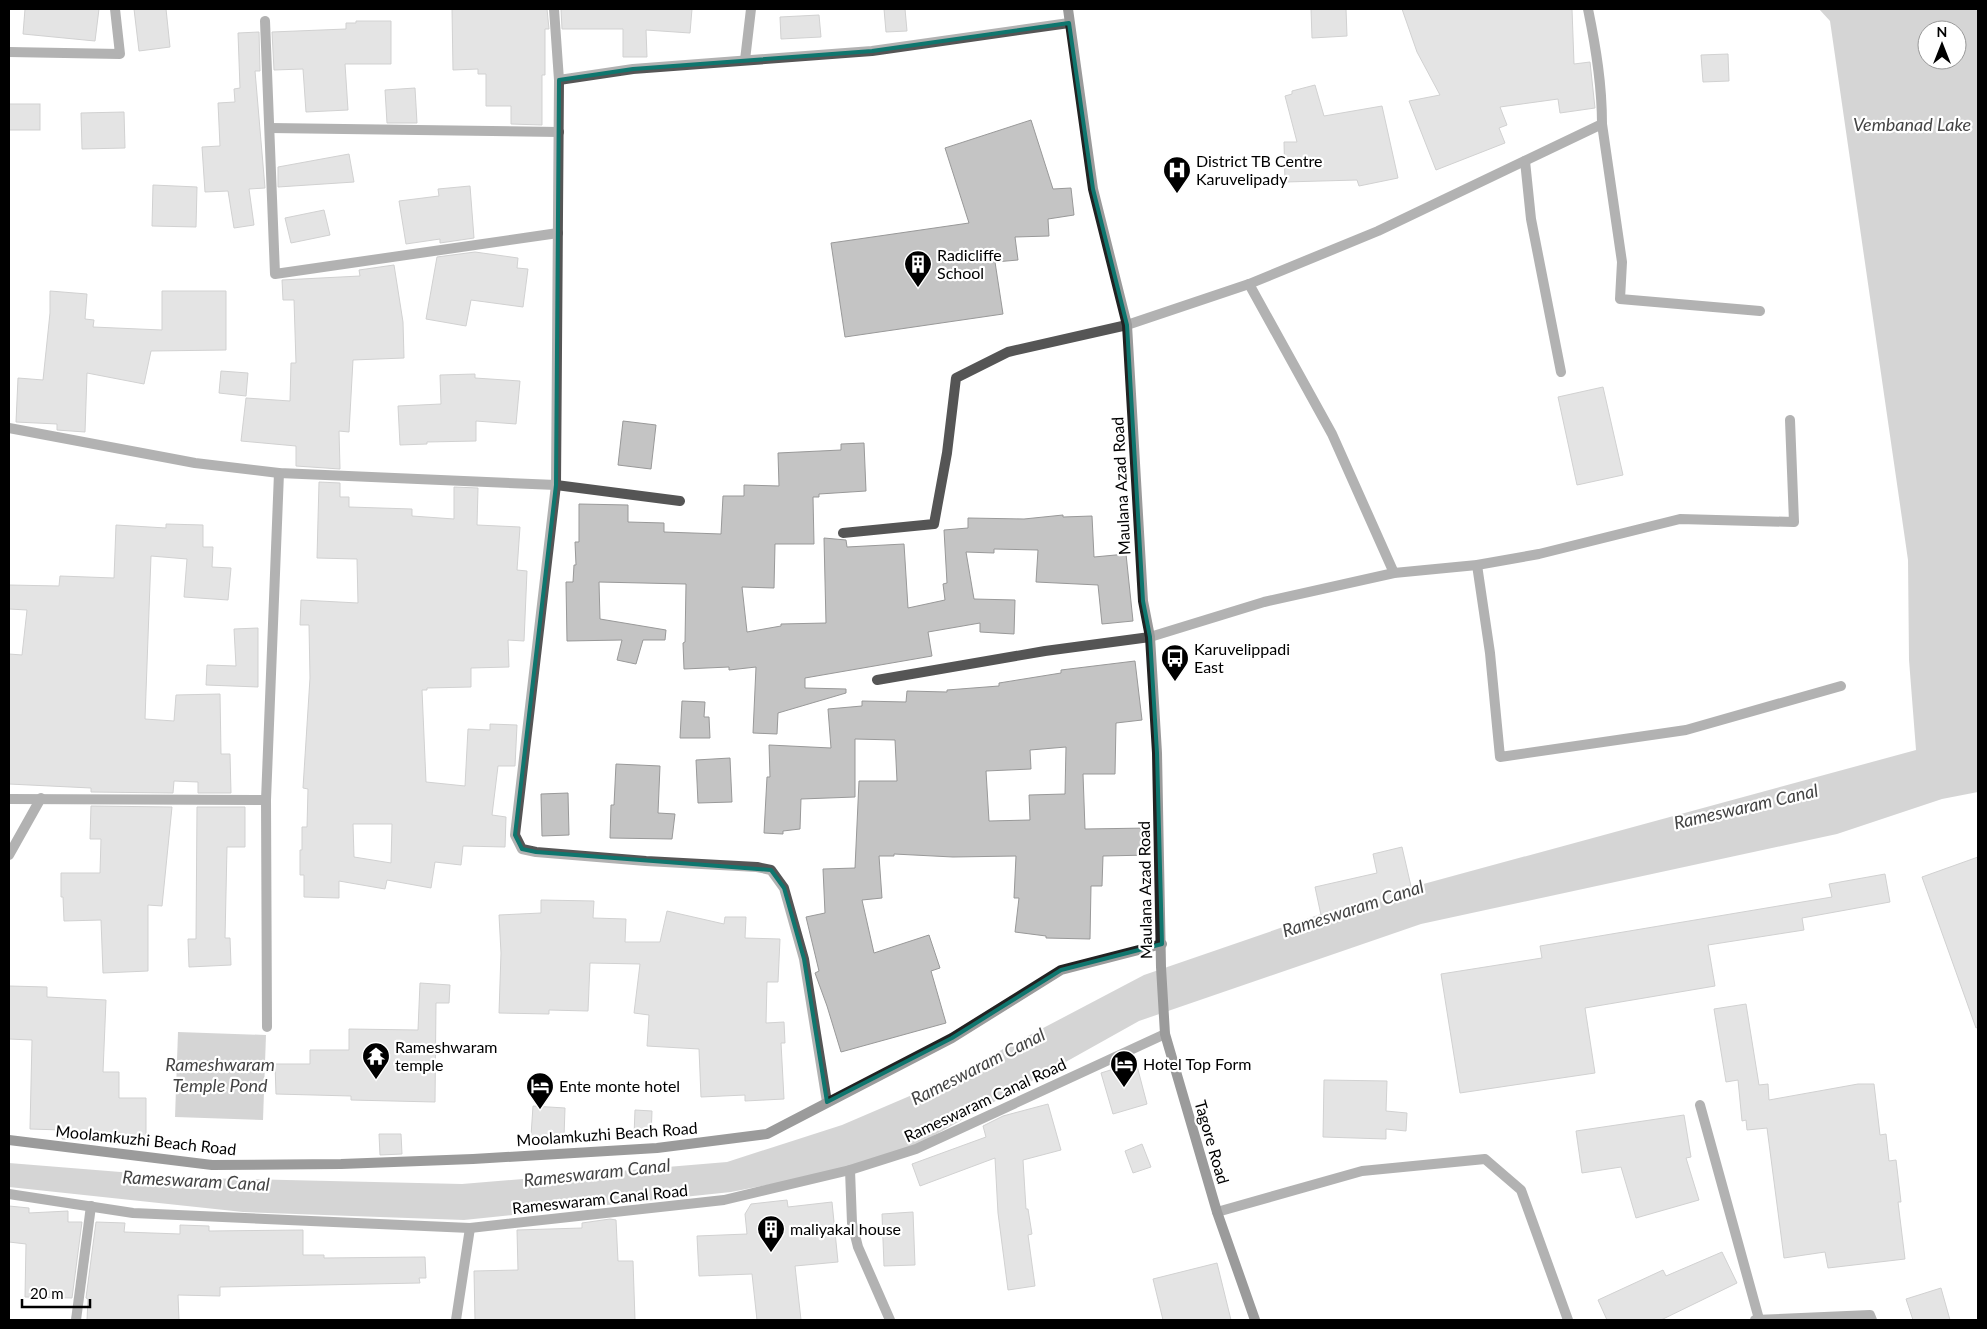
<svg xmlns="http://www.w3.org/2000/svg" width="1987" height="1329" font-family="Lato,sans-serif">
	<rect width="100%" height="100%" fill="#fff"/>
	<g fill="#a3a3a3" fill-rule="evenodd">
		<path d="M1819 9H1978V792L1942 799 1837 834 1421 924 1139 1021 917 1145 834 1172 731 1192 464 1220 243 1212 9 1187V1163L195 1178 462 1184 727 1162 842 1125 933 1086 1144 975 1350 904 1916 750 1909 660 1908 560 1830 21ZM1927 30H1957V60H1927Z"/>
		<polygon points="178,1032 266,1035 263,1120 175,1117"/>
	</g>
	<g fill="#c4c4c4" stroke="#999" fill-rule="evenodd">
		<polygon points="25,9 99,9 95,41 23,34"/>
		<polygon points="134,9 166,9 170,47 139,51"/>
		<polygon points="452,9 547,9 549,29 545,29 545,75 542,75 542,125 511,124 511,106 486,106 486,74 478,74 478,69 453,70"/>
		<polygon points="561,9 692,9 690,33 646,30 647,57 623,57 623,29 562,29"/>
		<polygon points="884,9 905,9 907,31 886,32"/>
		<polygon points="1311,9 1346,9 1347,36 1312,38"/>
		<polygon points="1402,9 1572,9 1574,64 1590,62 1595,108 1560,113 1558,99 1500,107 1507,125 1499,128 1505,143 1436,170 1409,101 1440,95 1417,52"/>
		<polygon points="819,15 821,37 781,39 780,17"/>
		<polygon points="356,21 391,21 391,64 345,64 348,110 306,112 303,69 274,70 272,32 346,29 346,23 356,23"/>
		<polygon points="259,32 260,71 255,71 265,188 249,189 254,225 234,228 228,191 205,192 202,147 220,146 218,103 235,102 234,89 240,88 238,33"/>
		<polygon points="1728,54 1729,81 1703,82 1701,55"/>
		<polygon points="1315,85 1324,116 1382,106 1398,178 1359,186 1357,180 1285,182 1284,142 1297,142 1285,96 1292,94 1292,91"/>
		<polygon points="415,88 417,123 387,123 385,90"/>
		<rect x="9" y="104" width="31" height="26"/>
		<polygon points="124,112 125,148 82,149 81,113"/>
		<polygon points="1031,120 1053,189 1071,188 1074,215 1048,219 1049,236 1015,237 1018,260 995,262 1003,314 845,337 831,243 969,223 945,148"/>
		<polygon points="349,154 354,182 278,187 278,167"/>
		<polygon points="153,185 197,187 196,227 152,226"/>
		<polygon points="470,186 474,238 440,243 440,239 406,244 399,201 439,196 438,189"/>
		<polygon points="324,210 330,235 291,243 285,218"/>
		<polygon points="475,252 518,258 517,268 528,269 523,307 471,300 466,326 426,319 437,257"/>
		<polygon points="394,265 403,322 404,358 353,360 349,432 339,431 340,469 296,466 296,446 241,441 246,398 290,401 291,363 296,363 294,300 283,300 282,280 360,276 359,270"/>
		<polygon points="50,291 87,294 85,319 94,320 93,327 162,330 162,291 226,291 226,350 151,351 144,384 87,373 85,432 57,430 57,424 16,422 18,378 43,380 50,313"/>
		<polygon points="221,371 248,373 246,396 219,393"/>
		<polygon points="475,374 475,378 520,381 516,424 476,421 476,441 427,442 427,444 400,445 398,406 441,404 440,375"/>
		<polygon points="1603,387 1623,475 1577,485 1558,397"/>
		<polygon points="623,421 656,425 651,469 618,465"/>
		<polygon points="864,443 866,491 819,494 819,497 813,497 814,544 775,544 774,588 742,587 747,632 781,626 781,624 826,623 824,538 846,540 847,547 904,544 908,608 945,600 943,584 947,583 944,530 968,528 968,518 1024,519 1063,515 1063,517 1092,516 1094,557 1126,554 1133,621 1102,624 1098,585 1036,582 1038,550 994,549 994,553 966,552 974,599 1015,600 1014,634 980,632 980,623 928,632 932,656 805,678 805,688 846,689 846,693 778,713 777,734 753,733 756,667 729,670 729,667 684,669 683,643 685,642 686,584 599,582 600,619 666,630 665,640 643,640 636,664 617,660 622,640 567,641 566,582 573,582 574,565 576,565 575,542 579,542 579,504 628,505 628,522 664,523 664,532 721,534 723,496 744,496 744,485 779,486 778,453 841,450 841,444"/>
		<path d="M319 482 340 483V497H349V507L412 509V516L454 519V487L478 488 477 525 520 527 517 570 527 571 524 641 508 640 509 667 471 668V687L427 688V690H422L426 782 465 786 468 729 490 730V724L517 725 515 766H498L492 815 506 817 505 847 463 846 461 865 435 862 431 888 387 880 385 889 339 881V898L304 897V875H300V850H302V827H307L308 789 303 788 310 678 309 625H300L301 600 358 603 357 559 317 558ZM353 824H392L391 863 354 857Z"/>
		<polygon points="166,524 203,525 203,547 213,547 212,567 231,568 228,600 184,597 187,559 151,556 145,719 174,721 176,695 220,694 221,754 230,754 231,793 198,793 198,782 174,781 173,793 91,792 91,788 9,784 9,654 22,655 27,610 9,609 9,585 59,586 60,576 114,578 116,525 166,528"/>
		<polygon points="258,628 258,687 206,685 207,665 236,666 234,629"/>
		<path d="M1135 661 1142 720 1116 723 1115 774H1083L1085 829 1149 828 1150 855 1103 856 1102 886H1091L1090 939 1046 938V936L1015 932 1019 898H1014L1016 856 953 857 894 854V856H879L882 898 862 900 874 953 929 935 940 968 931 971 946 1023 841 1052 827 1006 815 973 819 971 806 917 825 913 823 869 855 868 859 781H897L895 740 855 739V797L801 799 800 829 783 831V834L764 833 767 777H770L769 745 831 748 828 709 862 706V701L906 702 907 691 947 692V690L999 686V683L1061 673V670ZM1066 747 1065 794 1029 795 1030 820 989 821 986 771 1031 769 1030 750Z"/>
		<polygon points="682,701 705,702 704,717 709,717 710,738 680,738"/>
		<polygon points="730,758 732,802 698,803 696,760"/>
		<polygon points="616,764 660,766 658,813 675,814 672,839 610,838 611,805 614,805"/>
		<polygon points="568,793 569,835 542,836 541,794"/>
		<polygon points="91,806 172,807 162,906 148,905 148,971 103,973 101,920 64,921 63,897 61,897 61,873 100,873 101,839 90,839"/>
		<polygon points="197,807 245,807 245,847 227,847 225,938 230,938 231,965 189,967 188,939 196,939"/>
		<polygon points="1402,847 1413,895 1321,915 1315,887 1377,873 1373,854"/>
		<polygon points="1978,857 1978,1027 1976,1028 1922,877"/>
		<polygon points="1885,874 1890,902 1802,918 1804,930 1708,945 1715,986 1585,1008 1595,1073 1460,1093 1441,974 1542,958 1540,946 1832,897 1829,884"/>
		<polygon points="541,900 594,901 593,918 626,919 625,942 660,942 667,911 724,924 725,917 746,917 745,938 780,939 778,982 767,982 766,1023 784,1022 785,1043 781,1043 784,1099 745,1101 745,1095 701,1097 699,1049 647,1046 649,1015 634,1013 640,964 590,963 588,1011 549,1010 549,1014 499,1013 501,953 499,915 541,913"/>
		<polygon points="420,983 450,985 449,1003 436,1003 435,1102 351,1100 351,1096 276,1094 275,1064 310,1064 310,1050 349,1050 349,1029 418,1030"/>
		<polygon points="9,986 47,987 47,997 106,1000 103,1072 119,1072 119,1098 146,1098 146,1145 112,1144 112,1141 62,1139 62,1130 30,1129 32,1040 9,1039"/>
		<polygon points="1746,1004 1759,1085 1768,1084 1769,1100 1858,1084 1874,1084 1880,1135 1886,1134 1889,1161 1896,1160 1901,1202 1898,1202 1905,1259 1828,1268 1825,1252 1784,1258 1767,1128 1747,1130 1746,1120 1742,1121 1738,1080 1726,1082 1714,1009"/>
		<polygon points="1136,1062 1147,1104 1113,1114 1101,1073"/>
		<polygon points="1324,1080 1387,1081 1386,1111 1407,1113 1406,1131 1386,1129 1386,1139 1323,1137"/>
		<polygon points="1048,1104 1061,1150 1023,1160 1026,1209 1028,1209 1032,1234 1028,1235 1035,1286 1008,1290 998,1213 995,1158 920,1186 912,1164 986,1137 983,1126 1003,1116"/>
		<polygon points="533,1106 565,1108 564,1137 531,1136"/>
		<polygon points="635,1110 652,1111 651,1137 634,1136"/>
		<polygon points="1684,1115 1691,1157 1686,1158 1699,1200 1636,1218 1621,1167 1582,1173 1576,1131"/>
		<polygon points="379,1134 401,1134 402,1154 380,1155"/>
		<polygon points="1142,1144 1151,1167 1133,1173 1125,1151"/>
		<polygon points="787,1200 788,1207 832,1202 838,1262 795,1266 801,1320 757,1320 752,1274 699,1276 697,1236 747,1234 745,1214 751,1204"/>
		<polygon points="9,1206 29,1208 29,1213 68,1211 68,1222 82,1222 72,1298 25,1297 26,1244 9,1242"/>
		<polygon points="913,1212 915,1265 884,1266 882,1214"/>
		<polygon points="610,1219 616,1220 618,1261 633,1261 635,1320 475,1320 474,1271 518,1270 517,1230 582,1228 582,1223"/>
		<polygon points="96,1222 125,1223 124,1232 180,1234 180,1225 209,1226 209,1231 303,1230 303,1255 324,1255 324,1258 425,1257 426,1278 419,1278 420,1283 220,1287 220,1296 178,1295 179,1320 87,1320 88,1299 86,1298"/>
		<polygon points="1722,1252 1737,1283 1661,1320 1607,1320 1598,1300 1663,1270 1666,1276"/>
		<polygon points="1217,1263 1231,1320 1163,1320 1153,1279"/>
		<polygon points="1941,1288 1950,1320 1913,1320 1906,1299"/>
	</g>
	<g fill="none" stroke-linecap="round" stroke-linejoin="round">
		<g stroke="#555" stroke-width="10">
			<polyline points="554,9 559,80 556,485 515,835 522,849 536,852 646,861 757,867 771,870 784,888 804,959 827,1102"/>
			<polyline points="265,21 275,274 558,233"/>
			<polyline points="9,52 120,54 115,9"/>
			<polyline points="745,60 751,9"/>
			<polyline points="559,80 633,69 872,51 1069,23"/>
			<polyline points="1602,124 1622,262 1620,299 1760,311"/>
			<polyline points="270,128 559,132"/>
			<polyline points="1525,161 1531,219 1561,372"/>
			<polyline points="1249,284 1332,434 1394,573"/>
			<polyline points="9,428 195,463 279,473 556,485 680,501"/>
			<path d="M843 533 934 524 947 453 956 378 1008 352 1127 325 1249 284 1378 231 1602 124C1602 84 1596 48 1588 9"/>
			<polyline points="1477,565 1490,653 1500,757 1686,730 1841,686"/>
			<polyline points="877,680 1045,651 1150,637 1264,602 1394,573 1477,565 1539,554 1680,519 1794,522 1790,420"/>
			<polyline points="9,799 266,800"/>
			<polyline points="9,855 41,798"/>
			<polyline points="267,1027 266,800 279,473"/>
			<polyline points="1700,1105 1759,1319"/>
			<polyline points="850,1170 852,1223 858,1247 890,1320"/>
			<polyline points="9,1194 133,1213 470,1228 724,1200 850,1170 916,1149 1165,1034"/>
			<polyline points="1217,1212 1362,1171 1485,1159 1521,1190 1568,1320"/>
			<polyline points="76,1320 91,1206"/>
			<polyline points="456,1320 470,1228"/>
			<polyline points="1755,1320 1870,1315 1872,1320"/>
		</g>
		<g stroke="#222" stroke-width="10">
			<polyline points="1068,9 1093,189 1127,325 1143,601 1150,637 1157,753 1161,967 1165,1034 1217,1212 1255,1320"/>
			<polyline points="9,1140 212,1165 341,1164 473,1159 657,1148 767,1134 952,1038 1061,970 1162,944"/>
		</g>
	</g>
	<path d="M0 0H1987V1329H0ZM1069 23 1093 189 1127 325 1143 601 1150 637 1157 753 1162 944 1061 970 952 1038 827 1102 804 959 784 888 771 870 536 852 522 849 515 835 556 485 559 80 633 69 872 51Z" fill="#fff" fill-opacity=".55" fill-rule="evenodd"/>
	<path fill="none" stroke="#0f766e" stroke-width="4" stroke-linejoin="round" d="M1069 23 1093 189 1127 325 1143 601 1150 637 1157 753 1162 944 1061 970 952 1038 827 1102 804 959 784 888 771 870 536 852 522 849 515 835 556 485 559 80 633 69 872 51Z"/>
	<defs>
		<g id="hospital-pin" transform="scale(1.4375)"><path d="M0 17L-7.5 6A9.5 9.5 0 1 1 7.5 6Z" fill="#000" stroke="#fff"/><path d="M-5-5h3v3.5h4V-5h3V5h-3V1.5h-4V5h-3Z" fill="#fff"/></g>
		<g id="building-pin" transform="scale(1.4375)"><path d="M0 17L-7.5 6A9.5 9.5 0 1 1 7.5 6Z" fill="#000" stroke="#fff"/><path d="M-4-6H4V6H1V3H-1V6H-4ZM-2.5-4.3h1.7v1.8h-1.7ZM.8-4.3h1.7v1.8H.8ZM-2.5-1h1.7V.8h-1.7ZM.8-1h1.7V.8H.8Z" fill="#fff"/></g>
		<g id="bus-pin" transform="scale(1.4375)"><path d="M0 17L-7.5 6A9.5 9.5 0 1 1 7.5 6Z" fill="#000" stroke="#fff"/><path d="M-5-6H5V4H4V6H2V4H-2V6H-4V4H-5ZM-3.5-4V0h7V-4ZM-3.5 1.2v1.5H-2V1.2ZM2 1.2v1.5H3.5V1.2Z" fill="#fff"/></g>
		<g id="temple-pin" transform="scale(1.4375)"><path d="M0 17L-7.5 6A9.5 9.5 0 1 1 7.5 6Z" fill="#000" stroke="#fff"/><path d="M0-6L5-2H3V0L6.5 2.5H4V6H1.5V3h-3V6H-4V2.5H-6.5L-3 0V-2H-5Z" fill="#fff"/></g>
		<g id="hotel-pin" transform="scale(1.4375)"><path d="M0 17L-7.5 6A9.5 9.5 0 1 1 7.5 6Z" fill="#000" stroke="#fff"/><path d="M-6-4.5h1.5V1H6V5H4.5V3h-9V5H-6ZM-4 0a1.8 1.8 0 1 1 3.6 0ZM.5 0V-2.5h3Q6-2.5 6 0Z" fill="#fff"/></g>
	</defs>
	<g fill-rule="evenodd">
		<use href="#hospital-pin" x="1177" y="170"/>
		<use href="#building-pin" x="918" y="264"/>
		<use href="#bus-pin" x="1175" y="658"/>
		<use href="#temple-pin" x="376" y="1056"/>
		<use href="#hotel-pin" x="1124" y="1064"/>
		<use href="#hotel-pin" x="540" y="1086"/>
		<use href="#building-pin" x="771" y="1229"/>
	</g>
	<g text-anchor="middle" stroke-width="4.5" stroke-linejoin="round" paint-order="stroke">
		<g font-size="16" fill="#000" stroke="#fff" text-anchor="start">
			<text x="1196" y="167">District TB Centre<tspan x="1196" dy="18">Karuvelipady</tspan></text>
			<text x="937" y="261">Radicliffe<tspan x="937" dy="18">School</tspan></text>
			<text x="1194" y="655">Karuvelippadi<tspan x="1194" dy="18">East</tspan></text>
			<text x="395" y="1053">Rameshwaram<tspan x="395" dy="18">temple</tspan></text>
			<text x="1143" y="1070">Hotel Top Form</text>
			<text x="559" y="1092">Ente monte hotel</text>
			<text x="790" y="1235">maliyakal house</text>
		</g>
		<g font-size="16" fill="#000" stroke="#fff">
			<text transform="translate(1121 486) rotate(-93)" y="6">Maulana Azad Road</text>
			<text transform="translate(1145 890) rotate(-91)" y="6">Maulana Azad Road</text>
			<text transform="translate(985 1100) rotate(-25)" y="6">Rameswaram Canal Road</text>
			<text transform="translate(607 1134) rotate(-4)" y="6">Moolamkuzhi Beach Road</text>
			<text transform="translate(146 1140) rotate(6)" y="6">Moolamkuzhi Beach Road</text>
			<text transform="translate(1212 1142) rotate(74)" y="6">Tagore Road</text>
			<text transform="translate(600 1199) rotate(-6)" y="6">Rameswaram Canal Road</text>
		</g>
		<g font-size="18" font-style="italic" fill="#444" stroke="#fff">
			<text x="1912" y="131">Vembanad Lake</text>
			<text transform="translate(1746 807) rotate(-13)" y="6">Rameswaram Canal</text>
			<text transform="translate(1353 909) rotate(-18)" y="6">Rameswaram Canal</text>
			<text x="220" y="1071">Rameshwaram<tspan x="220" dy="21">Temple Pond</tspan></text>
			<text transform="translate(978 1067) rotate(-27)" y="6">Rameswaram Canal</text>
			<text transform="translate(597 1173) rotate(-6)" y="6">Rameswaram Canal</text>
			<text transform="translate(196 1181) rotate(3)" y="6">Rameswaram Canal</text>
		</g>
	</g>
	<rect width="1987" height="1329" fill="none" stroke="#000000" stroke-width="20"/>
	<g transform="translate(1942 45)"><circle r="24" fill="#ffffff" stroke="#999999"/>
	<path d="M0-4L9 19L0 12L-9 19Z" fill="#000000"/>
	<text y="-8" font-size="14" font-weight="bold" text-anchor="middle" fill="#000000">N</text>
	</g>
	<path d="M22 1299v8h68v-8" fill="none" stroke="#000000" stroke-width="2.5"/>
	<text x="30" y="1299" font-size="15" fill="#000000" stroke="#ffffff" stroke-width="4" paint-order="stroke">20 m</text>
</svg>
